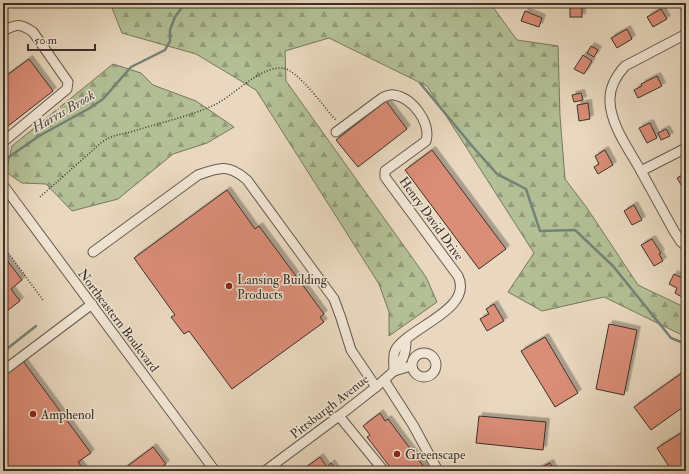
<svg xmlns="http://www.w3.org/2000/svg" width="689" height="474" font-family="'IM FELL Double Pica',serif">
	<defs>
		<pattern id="forest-firs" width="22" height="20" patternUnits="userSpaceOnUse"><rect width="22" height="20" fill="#b3bf95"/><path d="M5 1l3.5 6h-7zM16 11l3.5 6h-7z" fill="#939c7a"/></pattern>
		<filter id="shadow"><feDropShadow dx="3.5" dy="-3.5" stdDeviation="0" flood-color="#0004"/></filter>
	</defs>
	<rect width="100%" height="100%" fill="#e9d8bf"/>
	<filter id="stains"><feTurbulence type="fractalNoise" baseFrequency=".005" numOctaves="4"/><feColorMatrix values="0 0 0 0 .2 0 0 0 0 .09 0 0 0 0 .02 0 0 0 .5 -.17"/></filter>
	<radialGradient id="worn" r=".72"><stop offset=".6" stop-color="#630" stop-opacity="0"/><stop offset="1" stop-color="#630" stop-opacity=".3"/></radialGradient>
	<g fill="url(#forest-firs)" stroke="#77785e">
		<polygon points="110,3 490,3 517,40 558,46 560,116 565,179 587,208 638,285 686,308 686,340 680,334 604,297 542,311 508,292 534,253 427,86 329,38 285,51 286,81 426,277 437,302 389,336 389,312 379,284 256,90 196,54 122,33"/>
		<polygon points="113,64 141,73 153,85 196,101 234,127 207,143 173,154 118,199 72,211 46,184 22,183 6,172 12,146"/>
	</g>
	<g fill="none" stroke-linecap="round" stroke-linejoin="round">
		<g stroke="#738378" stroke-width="2.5">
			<polyline points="420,83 473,147 497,174 526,189 540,231 575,230 613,266 671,338 686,344"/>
			<polyline points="3,161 39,136 90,108 103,99 131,67 165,50 170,41 170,30 175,17 185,3"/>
			<polyline points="3,352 36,326"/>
		</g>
	</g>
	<g fill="#da8d77" stroke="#3b3028" filter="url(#shadow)">
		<rect x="570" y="6" width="12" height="11"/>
		<polygon points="661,9 667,19 653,27 647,17"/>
		<polygon points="525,11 542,18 539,27 521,21"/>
		<polygon points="627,29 632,39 617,48 611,38"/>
		<polygon points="591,46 598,50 594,57 587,53"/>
		<polygon points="583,55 592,61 584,74 574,69"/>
		<polygon points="29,59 53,91 3,130 3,78"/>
		<polygon points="657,76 662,86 638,98 634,90 642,86 641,84"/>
		<polygon points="581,93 583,100 574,102 572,95"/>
		<polygon points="386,101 407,129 358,167 336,140"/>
		<polygon points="588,103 590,119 579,121 577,105"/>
		<polygon points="650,123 657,138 647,143 639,128"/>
		<polygon points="666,129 670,136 661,140 658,133"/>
		<polygon points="432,150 506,249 479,269 405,170"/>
		<polygon points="605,150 613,165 598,174 594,167 599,164 595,156"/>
		<polygon points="686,173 686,187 683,188 677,178"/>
		<polygon points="227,190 255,229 259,226 324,314 320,317 324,322 232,389 189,331 184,334 171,317 175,315 134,258"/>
		<polygon points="634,205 642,220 632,225 624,211"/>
		<polygon points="652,239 661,253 659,254 663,261 654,266 641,245"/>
		<polygon points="3,255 22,280 11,289 20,301 3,314"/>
		<polygon points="674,274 686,280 686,287 682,297 675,293 677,288 669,284"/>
		<polygon points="494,304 504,321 487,331 480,319 489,314 486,309"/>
		<polygon points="609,324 637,330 624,395 596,389"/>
		<polygon points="545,337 578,393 555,407 521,351"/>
		<polygon points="23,361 91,453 78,462 85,471 3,471 3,376"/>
		<polygon points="686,370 686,405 651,430 634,407"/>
		<polygon points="380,413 385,421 388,419 427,471 393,471 367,437 370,435 363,426"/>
		<polygon points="479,416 546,422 543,450 476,443"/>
		<polygon points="686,430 686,464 675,471 672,471 657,448"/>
		<polygon points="153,447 166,464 156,471 121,471"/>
		<polygon points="320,457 327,467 331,463 337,471 301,471"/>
		<polygon points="550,463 554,471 534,471"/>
	</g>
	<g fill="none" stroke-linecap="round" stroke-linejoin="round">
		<g stroke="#665a4e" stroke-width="11">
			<g id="minor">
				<path d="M3 31C16 24 20 23 33 32L68 82 67 89 3 142"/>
				<path d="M686 34 625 66C616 76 609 88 610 102 611 126 630 151 641 171 652 191 663 211 674 231L681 242 686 246"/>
				<path d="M336 132 382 98C386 96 390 94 394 95 413 98 431 123 426 141L385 171V177L458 276C474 309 410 327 396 349 392 355 394 364 394 371"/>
				<polyline points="641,171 686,148"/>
				<polyline points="3,185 215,471"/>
				<path d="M93 252 198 175C220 167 229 164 247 180L334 299 341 318 351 350 376 387"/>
				<circle cx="424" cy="365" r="12"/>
				<polyline points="3,371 92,304"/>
				<path d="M394 371C403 361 406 354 406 340"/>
				<polyline points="384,380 413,425 438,471"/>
				<polyline points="339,416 384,471"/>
				<polyline points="265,471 339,416 376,387 394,371 411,366"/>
			</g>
		</g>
		<g stroke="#3b3028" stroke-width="1.5" stroke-dasharray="1 2" stroke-linecap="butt">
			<path d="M40 197 102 142C114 134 121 135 134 131 159 123 187 117 212 106 233 97 259 66 283 68 297 70 323 105 332 116L336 120"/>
			<polyline points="3,246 43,300"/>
		</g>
		<use href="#minor" stroke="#f1e6d5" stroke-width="9"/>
	</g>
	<g fill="#8f2418" stroke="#f1e6d5" stroke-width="1.5">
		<circle cx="229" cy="286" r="4"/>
		<circle cx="33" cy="414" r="4"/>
		<circle cx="397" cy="454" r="4"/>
	</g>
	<g text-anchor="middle" stroke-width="3" stroke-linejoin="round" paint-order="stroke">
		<g font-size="13" fill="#3b3028" stroke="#f1e6d5">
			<text transform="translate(432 218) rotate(54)" y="5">Henry David Drive</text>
			<text transform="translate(119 320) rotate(53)" y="5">Northeastern Boulevard</text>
			<text transform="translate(329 406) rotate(-38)" y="5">Pittsburgh Avenue</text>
		</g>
		<g font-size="13" fill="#3b3028" stroke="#f1e6d5" text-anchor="start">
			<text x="237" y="284">Lansing Building<tspan x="237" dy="15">Products</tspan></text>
			<text x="41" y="419">Amphenol</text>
			<text x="405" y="459">Greenscape</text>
		</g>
		<g font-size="14" font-style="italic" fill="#4e4c43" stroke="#f1e6d5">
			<text transform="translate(63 111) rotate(-30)" y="5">Harris Brook</text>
		</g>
	</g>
	<rect width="689" height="474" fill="none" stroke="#e9d8bf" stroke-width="16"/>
	<rect x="4" y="4" width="681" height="466" fill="none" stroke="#3b3028" stroke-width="2"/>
	<rect x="8" y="8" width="673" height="458" fill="none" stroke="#3b3028"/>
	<path d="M28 44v6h67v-6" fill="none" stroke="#3b3028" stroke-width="2"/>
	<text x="34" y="44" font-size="12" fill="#3b3028" stroke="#f1e6d5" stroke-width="3" paint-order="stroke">50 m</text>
	<rect width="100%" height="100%" filter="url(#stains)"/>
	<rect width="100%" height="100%" fill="url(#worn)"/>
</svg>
